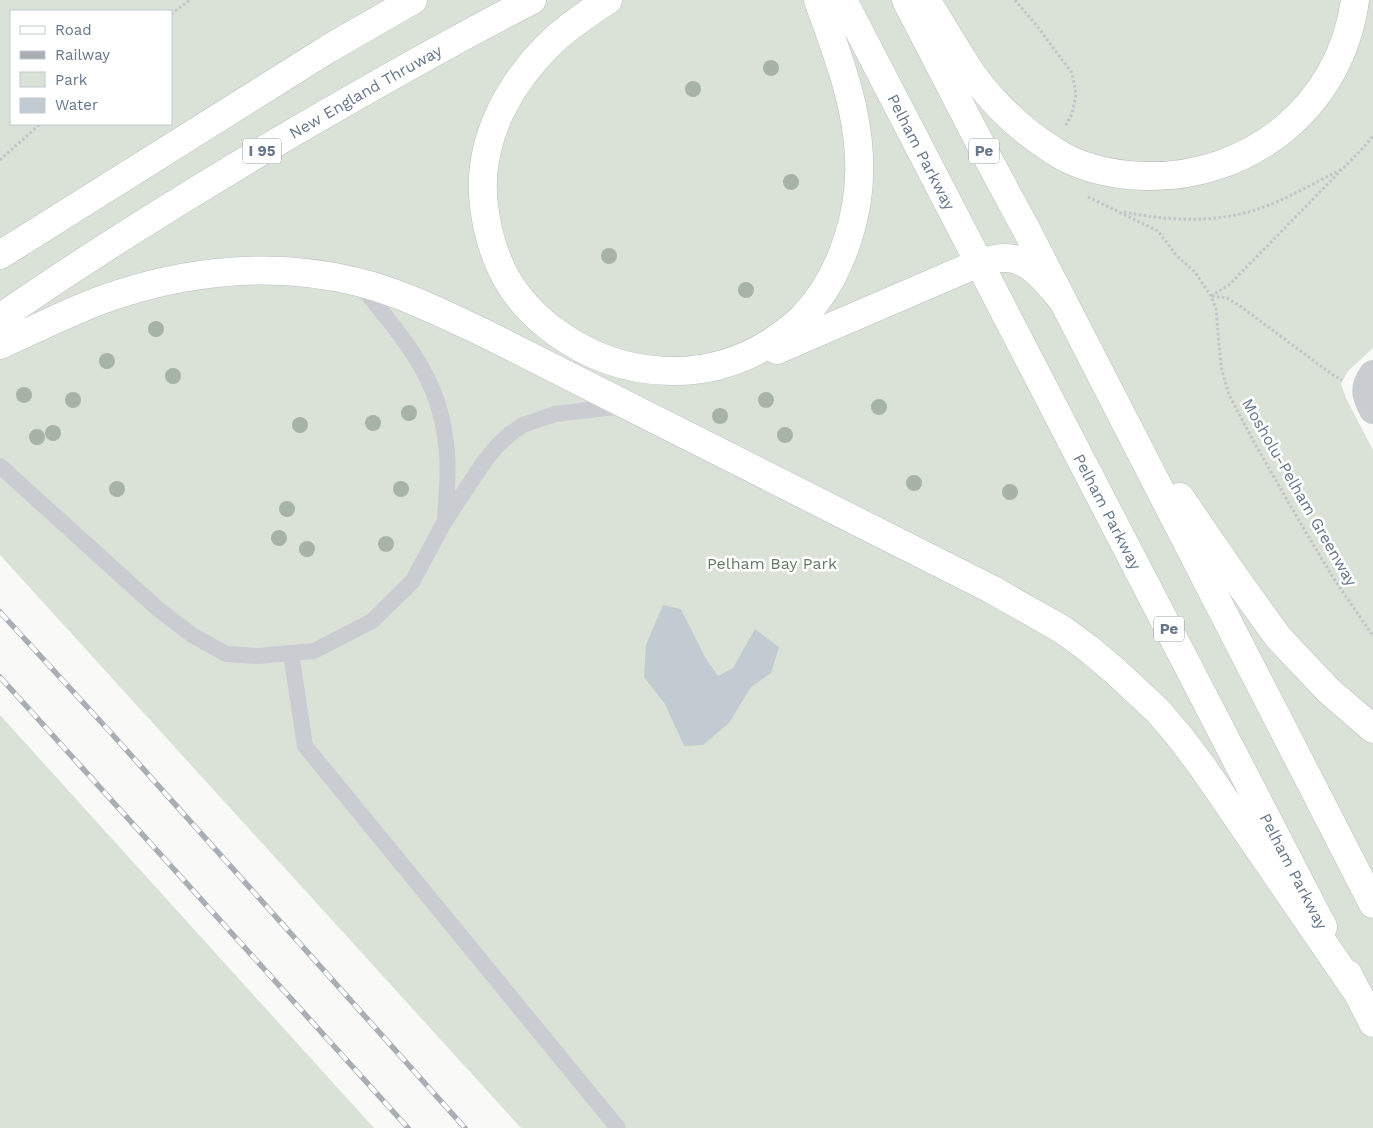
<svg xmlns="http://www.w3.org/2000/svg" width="1373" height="1128" font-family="'Work Sans',sans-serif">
	<rect width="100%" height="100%" fill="#f9faf7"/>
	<g fill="#dae2d8" fill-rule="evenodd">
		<path d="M0 0H1373V348L1348 371 1341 384 1346 398 1373 450V1128H521L0 555ZM11 11H171V124H11Z"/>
		<polygon points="0,715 374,1128 0,1128"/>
	</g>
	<polygon fill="#c1cbd1" points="663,605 681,609 705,657 718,676 733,668 755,629 779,647 771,673 751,687 729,723 703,745 684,746 665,704 644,677 646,645"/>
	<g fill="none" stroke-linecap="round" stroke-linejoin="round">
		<g stroke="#bcbfc4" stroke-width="29">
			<g id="primary">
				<path id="s1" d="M843 0 1323 927"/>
				<polyline points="906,0 984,151 1026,229 1373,904"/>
				<polyline points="1180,497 1234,576 1278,637 1328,690 1373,729"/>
				<polyline points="1348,974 1373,1023"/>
			</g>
		</g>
		<g stroke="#bbbec2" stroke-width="29">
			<g id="highway">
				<path d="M608 0C590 12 571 24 555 39 509 82 476 141 484 206 491 261 512 301 557 333 622 380 709 385 776 339 786 332 796 325 804 316 842 276 862 211 859 157 857 103 836 51 818 0"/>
				<path d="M926 0C942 25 957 52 974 77 996 106 1023 132 1054 151 1080 168 1113 175 1144 176 1250 179 1341 106 1355 0"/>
				<polyline points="0,255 328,49 413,0"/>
				<path id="s2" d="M0 318C95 252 194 191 294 132 373 86 452 41 532 0"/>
				<path d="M0 345C34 330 68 312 104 299 185 270 274 261 358 282 402 293 441 313 482 332L991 589 1063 630 1089 649 1115 671 1158 711 1180 737 1204 769 1359 995"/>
				<path d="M777 350 979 263C987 261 995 258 1003 258 1029 256 1048 283 1063 301"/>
			</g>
		</g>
		<g stroke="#c2c4c7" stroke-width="3" stroke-dasharray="2.5 2.5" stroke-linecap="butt">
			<polyline points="1015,0 1037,26 1072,73 1076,94 1072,114 1065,127"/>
			<polyline points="171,14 190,0"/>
			<polyline points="0,160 40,124"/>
			<polyline points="1088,197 1158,231 1177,256 1195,272 1211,296 1216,309 1221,367 1229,395 1255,444 1305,531 1334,579 1373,636"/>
			<path d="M1124 212C1175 222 1225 224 1274 203 1297 193 1320 180 1342 169"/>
			<polyline points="1211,296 1229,285 1363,148 1373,136"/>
			<polyline points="1212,296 1227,298 1240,306 1333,375 1342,380"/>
		</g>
		<g stroke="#c9ccd1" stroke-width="16">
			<path d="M360 284C382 313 408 341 425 374 438 398 445 427 447 454 449 476 446 498 445 519"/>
			<polyline points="0,466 158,609 192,635 226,654 258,656 291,653 314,651 372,621 412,582 445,521 472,480 484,462 497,446 510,434 523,425 555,414 624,406"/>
			<polyline points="291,653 305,746 618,1128"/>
		</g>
		<path stroke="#c9ccd1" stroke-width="28" d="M1373 374C1363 388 1365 395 1373 410"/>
		<use href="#primary" stroke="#fff" stroke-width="28"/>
		<use href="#highway" stroke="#fff" stroke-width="28"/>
		<g stroke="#a9aeb5" stroke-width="5.5">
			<g id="rail">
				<polyline points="0,612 112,734 465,1128"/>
				<polyline points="0,677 408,1128"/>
			</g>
		</g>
		<use href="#rail" stroke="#fff" stroke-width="4" stroke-dasharray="11" stroke-linecap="butt"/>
	</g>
	<g fill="#a7b4a5">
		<circle cx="771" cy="68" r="8"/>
		<circle cx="693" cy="89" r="8"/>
		<circle cx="791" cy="182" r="8"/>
		<circle cx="609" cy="256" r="8"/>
		<circle cx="746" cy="290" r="8"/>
		<circle cx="156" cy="329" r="8"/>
		<circle cx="107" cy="361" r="8"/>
		<circle cx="173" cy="376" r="8"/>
		<circle cx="24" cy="395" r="8"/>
		<circle cx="73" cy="400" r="8"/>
		<circle cx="766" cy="400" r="8"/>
		<circle cx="879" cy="407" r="8"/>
		<circle cx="409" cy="413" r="8"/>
		<circle cx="720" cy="416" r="8"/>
		<circle cx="373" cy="423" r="8"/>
		<circle cx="300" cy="425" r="8"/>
		<circle cx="53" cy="433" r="8"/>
		<circle cx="785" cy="435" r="8"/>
		<circle cx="37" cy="437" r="8"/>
		<circle cx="914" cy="483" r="8"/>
		<circle cx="117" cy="489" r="8"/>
		<circle cx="401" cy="489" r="8"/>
		<circle cx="1010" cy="492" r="8"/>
		<circle cx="287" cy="509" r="8"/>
		<circle cx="279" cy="538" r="8"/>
		<circle cx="386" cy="544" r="8"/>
		<circle cx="307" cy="549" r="8"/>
	</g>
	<g text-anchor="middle" stroke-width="5" stroke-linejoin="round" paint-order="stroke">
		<g fill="#fff" stroke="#949fae" stroke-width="1">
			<rect x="243" y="138.5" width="38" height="25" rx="4"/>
			<rect x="969" y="138.5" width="30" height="25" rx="4"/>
			<rect x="1154" y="616.5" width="30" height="25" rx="4"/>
		</g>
		<g font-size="15" font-weight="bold" fill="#66768b">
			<text x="262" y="156">I 95</text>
			<text x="984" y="156">Pe</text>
			<text x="1169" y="634">Pe</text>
		</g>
		<g font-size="16" fill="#66768b" stroke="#fff">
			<text dy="6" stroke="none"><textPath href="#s2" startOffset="430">New England Thruway</textPath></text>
			<text dy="6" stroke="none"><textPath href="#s1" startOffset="171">Pelham Parkway</textPath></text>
			<text transform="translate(1300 492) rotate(60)" y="6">Mosholu-Pelham Greenway</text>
			<text dy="6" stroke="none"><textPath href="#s1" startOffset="576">Pelham Parkway</textPath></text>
			<text dy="6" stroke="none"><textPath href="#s1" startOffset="981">Pelham Parkway</textPath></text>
		</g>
		<g font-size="16" fill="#647b62" stroke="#fff">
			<text x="772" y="569">Pelham Bay Park</text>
		</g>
	</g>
	<rect x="10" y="10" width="162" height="115" fill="#ffffff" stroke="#c2c8d1"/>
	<rect x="20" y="26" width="25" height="8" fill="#ffffff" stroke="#c2c8d1"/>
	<text x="55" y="35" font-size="15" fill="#66768b">Road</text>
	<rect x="20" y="51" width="25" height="8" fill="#a9aeb5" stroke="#c2c8d1"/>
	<text x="55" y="60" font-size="15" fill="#66768b">Railway</text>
	<rect x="20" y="72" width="25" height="15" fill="#dae2d8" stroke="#c2c8d1"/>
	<text x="55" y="85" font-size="15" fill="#66768b">Park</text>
	<rect x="20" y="98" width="25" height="15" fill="#c1cbd1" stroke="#c2c8d1"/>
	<text x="55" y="110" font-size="15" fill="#66768b">Water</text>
</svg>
